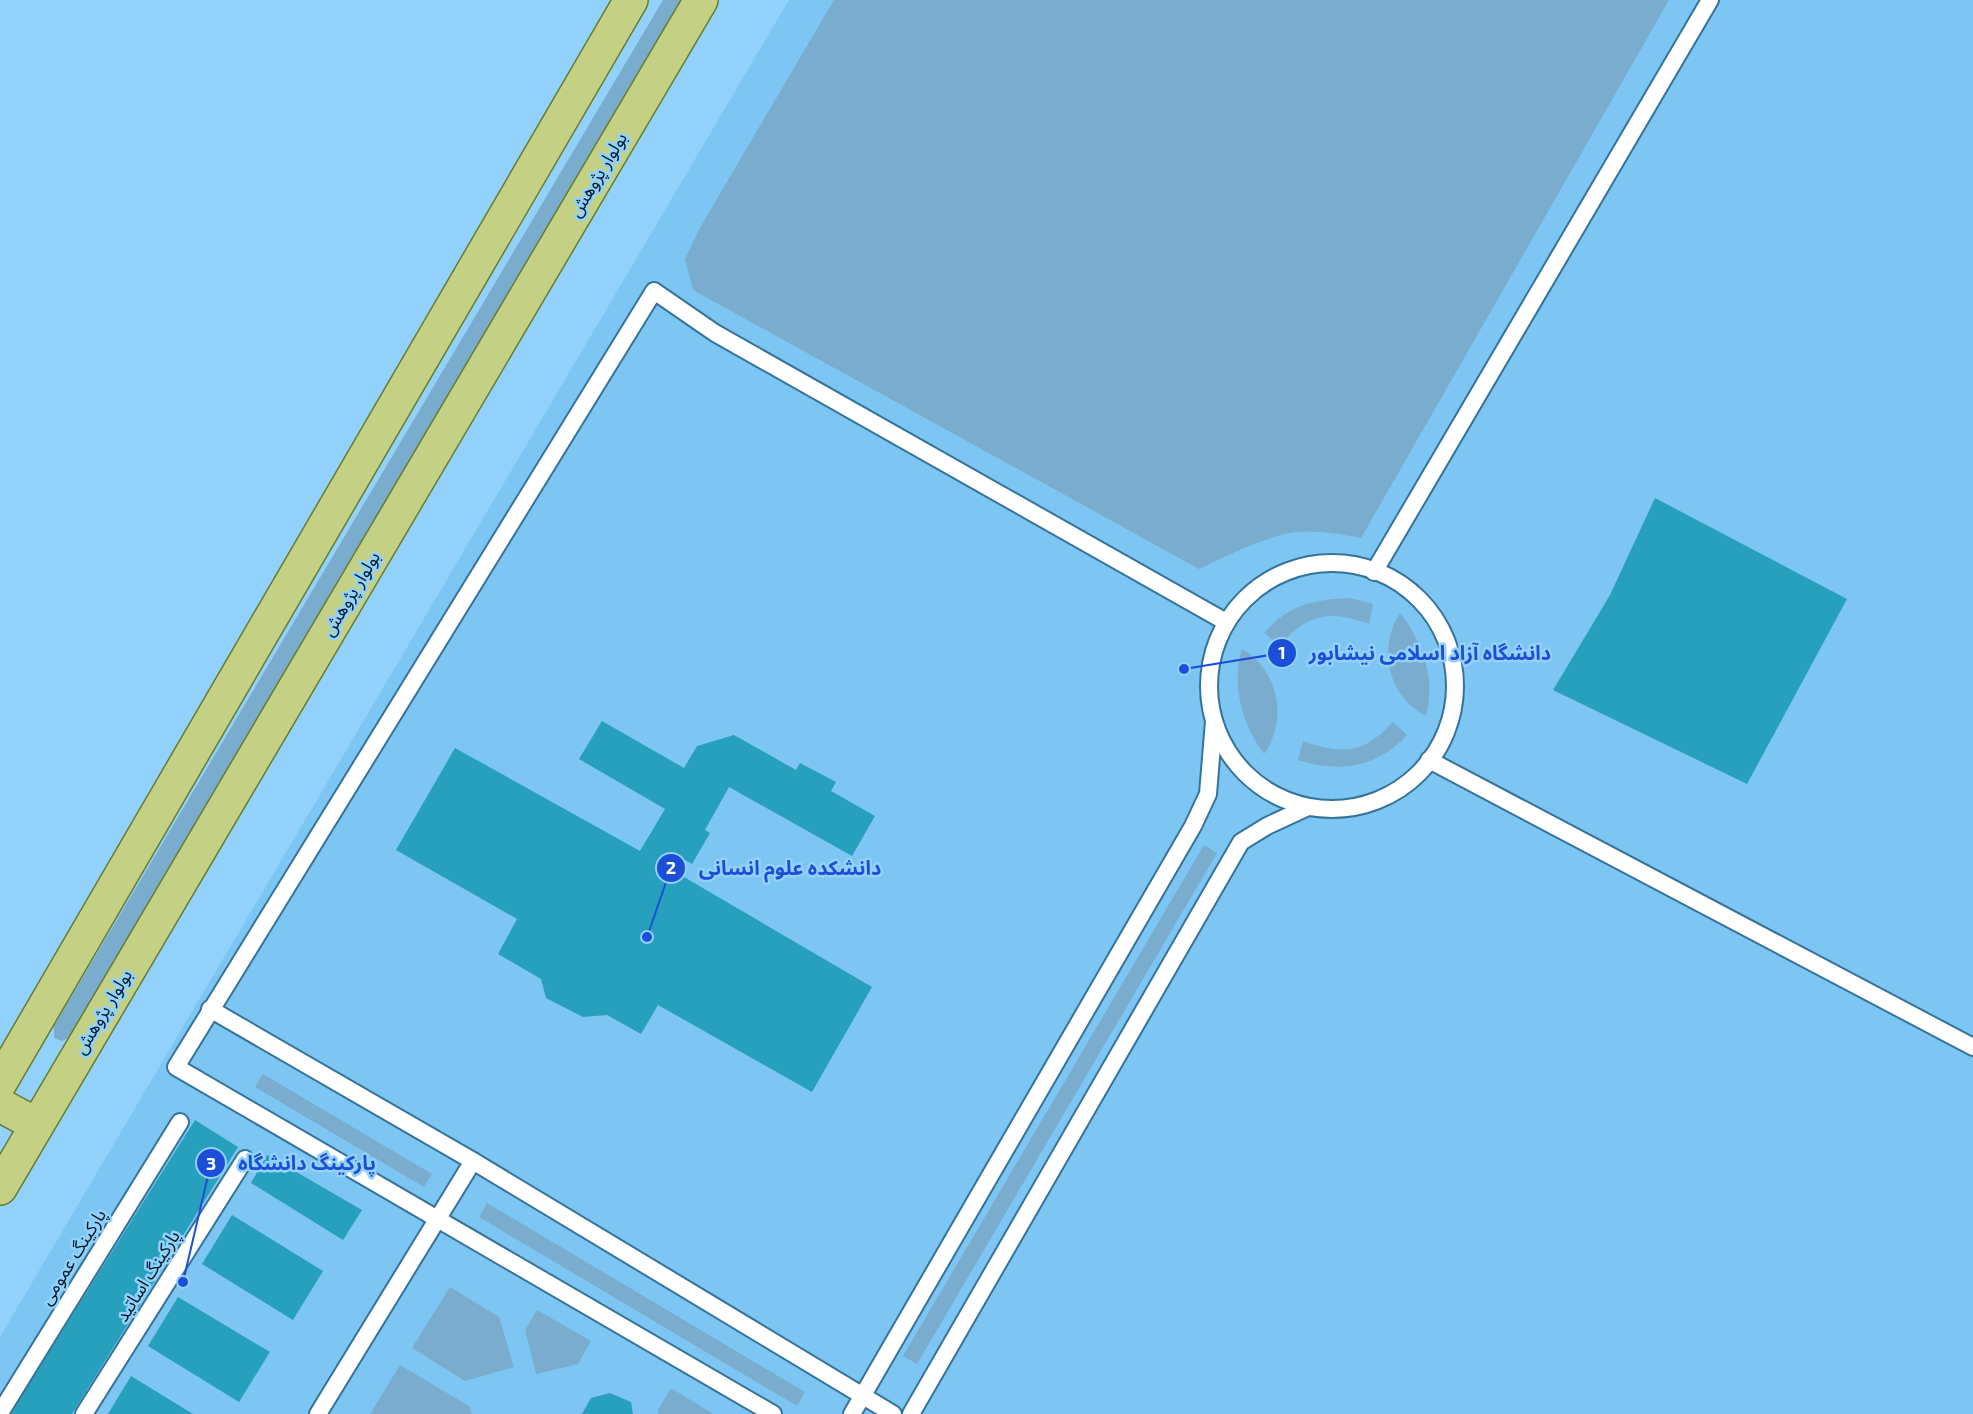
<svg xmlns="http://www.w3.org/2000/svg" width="1973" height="1414" font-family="'Exo 2','Noto Sans Arabic',sans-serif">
	<rect width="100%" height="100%" fill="#92d1fb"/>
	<polygon fill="#7dc5f2" points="789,0 1973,0 1973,1414 0,1414 0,1337"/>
	<g fill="#79accd">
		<polygon points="663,0 688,0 73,1036 62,1041 54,1038 54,1026"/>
		<path d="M834 0H1669L1361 538C1338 534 1313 529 1290 533 1260 539 1226 556 1199 569L693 290 685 259 701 226Z"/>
		<path d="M1350 598 1373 604 1369 624C1330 610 1307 613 1280 646L1264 633C1290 604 1312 600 1350 598Z"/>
		<path d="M1400 613C1423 642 1436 680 1426 716 1388 697 1377 648 1400 613Z"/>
		<path d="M1242 649C1279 671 1288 719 1264 754 1242 724 1231 686 1242 649Z"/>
		<path d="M1393 722 1407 735C1376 768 1341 773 1298 760L1303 741C1342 755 1364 754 1393 722Z"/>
		<polygon points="1204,845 1217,853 917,1364 903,1356"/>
		<polygon points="263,1074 432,1174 424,1187 255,1087"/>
		<polygon points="487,1203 805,1392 797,1406 479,1217"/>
		<polygon points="450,1287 499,1317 514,1367 465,1381 412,1348"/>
		<polygon points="537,1310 591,1341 578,1364 536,1374 525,1330"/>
		<polygon points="400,1365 469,1406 472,1414 370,1414"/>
		<polygon points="671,1388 713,1414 658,1414 658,1410"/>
	</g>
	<g fill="#26a0bd">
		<polygon points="1655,498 1847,599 1747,784 1553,690 1610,595"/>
		<polygon points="602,721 684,768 697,746 734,735 796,770 800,763 836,782 831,791 875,816 852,856 729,787 705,830 710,833 692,864 685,860 677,873 872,987 812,1092 658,1005 641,1034 607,1015 583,1017 546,998 541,979 498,954 517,919 396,850 455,748 640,851 665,809 579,759"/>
		<polygon points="195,1120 238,1147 72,1414 10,1414"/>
		<polygon points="267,1155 362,1210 343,1240 251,1183"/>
		<polygon points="232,1215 323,1271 293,1320 202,1264"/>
		<polygon points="178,1297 270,1352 239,1402 148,1346"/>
		<polygon points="131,1376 193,1414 108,1414"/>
		<polygon points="610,1393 631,1402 633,1414 582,1414 591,1398"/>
	</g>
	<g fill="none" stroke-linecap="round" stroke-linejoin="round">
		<g stroke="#357399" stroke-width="20">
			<g id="lane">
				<circle cx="1332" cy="686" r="123"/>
				<polyline points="1374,572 1710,0"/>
				<polyline points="1429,760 1973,1047"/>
				<polyline points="210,1009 473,1161 893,1414"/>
				<polyline points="0,1413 180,1122"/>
				<polyline points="84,1414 245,1159"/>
				<polyline points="318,1414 473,1161"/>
				<polyline points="773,1414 176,1067 654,291 715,333 1226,622"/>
				<polyline points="852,1414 1193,826 1208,794 1214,721"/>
				<polyline points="911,1414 1241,842 1267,826 1308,807"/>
			</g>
		</g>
		<g stroke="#667d2f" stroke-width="36">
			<g id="primary">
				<polyline points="0,1083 631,0"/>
				<polyline points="0,1105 37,1125"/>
				<polyline points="0,1188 701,0"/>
			</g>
		</g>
		<use href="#lane" stroke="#fff" stroke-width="16"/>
		<use href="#primary" stroke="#c4d184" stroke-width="33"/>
	</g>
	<g text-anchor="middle" stroke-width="5" stroke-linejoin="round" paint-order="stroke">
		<g font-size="18" fill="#011a29" stroke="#92d1fb">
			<text transform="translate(598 175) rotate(-59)" y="6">بولوار پژوهش</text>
			<text transform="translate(351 594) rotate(-59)" y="6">بولوار پژوهش</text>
			<text transform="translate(103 1012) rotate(-59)" y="6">بولوار پژوهش</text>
			<text transform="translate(73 1257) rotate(-58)" y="6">پارکینگ عمومی</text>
			<text transform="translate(148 1276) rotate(-58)" y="6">پارکینگ اساتید</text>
		</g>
	</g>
	<path fill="none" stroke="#1d4ed8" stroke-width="2" d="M1184 669L1282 653M647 937L671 868M183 1282L211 1163"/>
	<g fill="#1d4ed8" stroke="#92d1fb" stroke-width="2">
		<circle cx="1184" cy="669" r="6"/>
		<circle cx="647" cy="937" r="6"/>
		<circle cx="183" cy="1282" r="6"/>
		<circle cx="1282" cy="653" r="15"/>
		<circle cx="671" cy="868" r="15"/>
		<circle cx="211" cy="1163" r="15"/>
	</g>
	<g font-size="18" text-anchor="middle" font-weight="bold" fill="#fff">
		<text x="1282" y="659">1</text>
		<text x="671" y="874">2</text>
		<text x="211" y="1170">3</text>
	</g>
	<g font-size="20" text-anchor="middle" font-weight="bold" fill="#1d4ed8" stroke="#92d1fb" stroke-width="5" stroke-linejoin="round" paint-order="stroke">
		<text x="1430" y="660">دانشگاه آزاد اسلامی نیشابور</text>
		<text x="790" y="875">دانشکده علوم انسانی</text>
		<text x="307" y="1170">پارکینگ دانشگاه</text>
	</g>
</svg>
